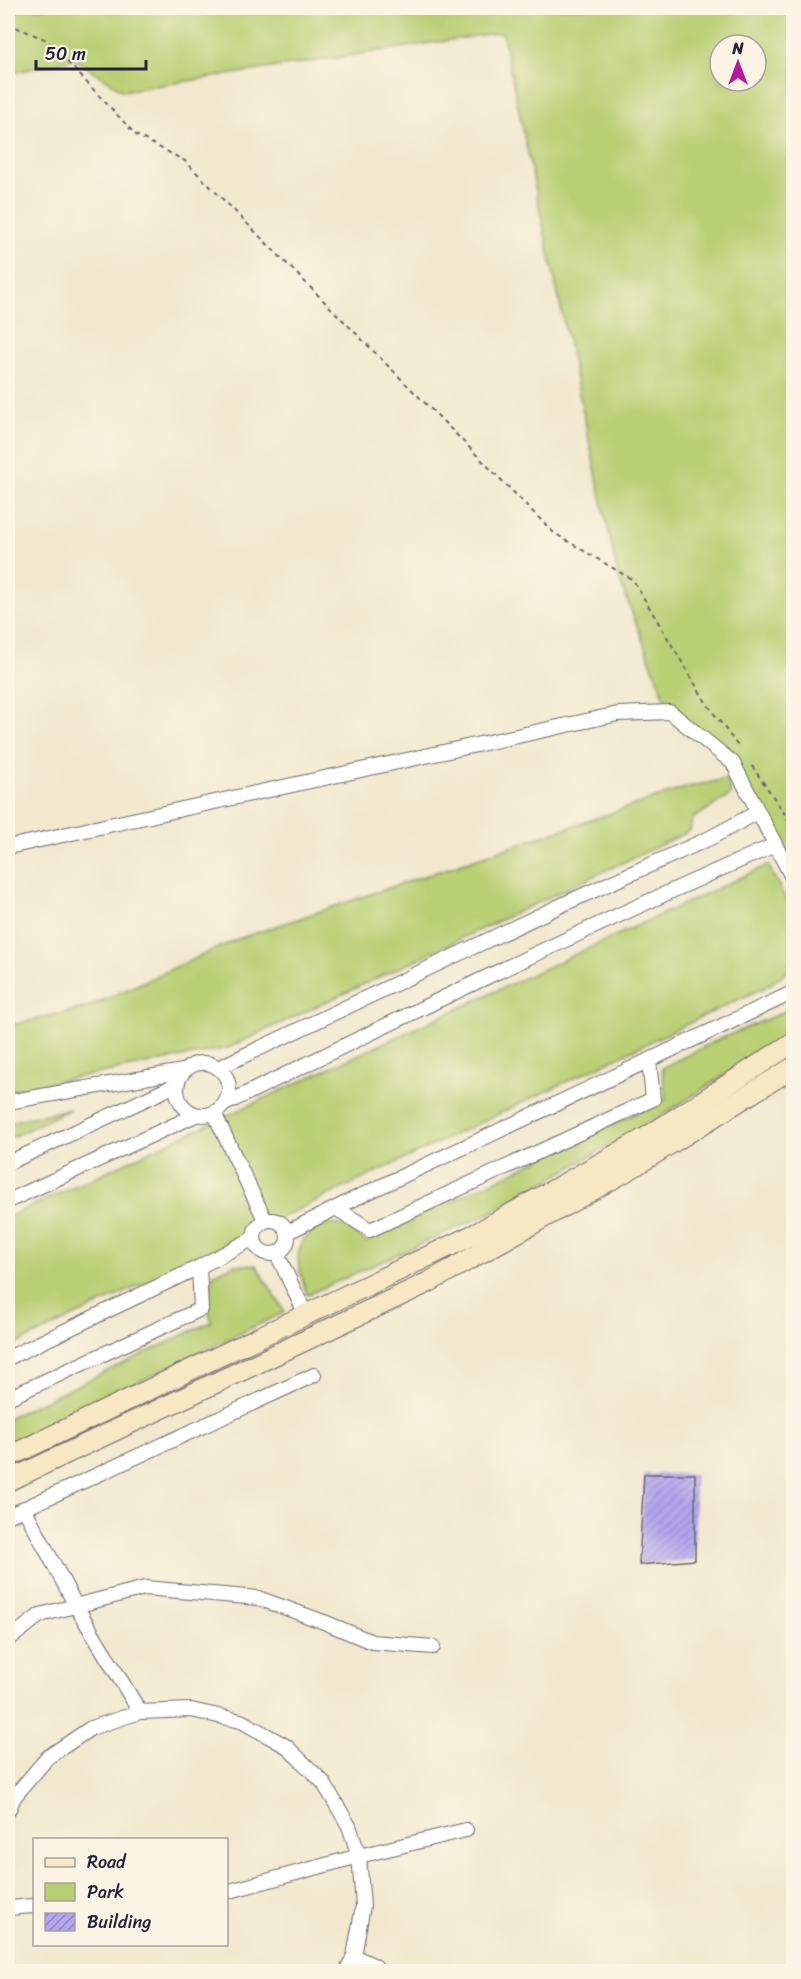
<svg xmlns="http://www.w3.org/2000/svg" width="801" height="1979" font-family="Sriracha,sans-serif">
	<defs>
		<pattern id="building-hatch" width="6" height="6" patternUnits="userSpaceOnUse" patternTransform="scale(1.5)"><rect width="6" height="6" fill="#b4a6f0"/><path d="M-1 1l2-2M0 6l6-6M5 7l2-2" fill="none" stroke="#9287c4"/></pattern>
	</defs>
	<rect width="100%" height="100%" fill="#fcf5e5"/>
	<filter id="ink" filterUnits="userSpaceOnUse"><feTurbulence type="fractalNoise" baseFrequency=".0167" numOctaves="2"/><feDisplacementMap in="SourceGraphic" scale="12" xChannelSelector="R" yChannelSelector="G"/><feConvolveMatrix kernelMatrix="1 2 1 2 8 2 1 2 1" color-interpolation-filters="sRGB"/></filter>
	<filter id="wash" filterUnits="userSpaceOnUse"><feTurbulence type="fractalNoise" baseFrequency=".008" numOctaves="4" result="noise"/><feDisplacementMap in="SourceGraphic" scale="24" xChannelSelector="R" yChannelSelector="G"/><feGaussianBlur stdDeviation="1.35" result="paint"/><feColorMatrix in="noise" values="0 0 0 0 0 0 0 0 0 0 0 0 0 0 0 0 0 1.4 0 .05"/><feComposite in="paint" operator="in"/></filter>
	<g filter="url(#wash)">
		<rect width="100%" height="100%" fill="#f1e8cd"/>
		<g fill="#b9cf73" stroke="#6e7857" stroke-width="1.5" fill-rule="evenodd">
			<path d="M8 8H793V882L733 763 670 712 618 576 502 32 123 91 75 59 8 74ZM720 45H756V81H720Z"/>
			<polygon points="727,779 731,795 692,819 690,831 228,1048 8,1091 8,1026 88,1007 238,939 688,787"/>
			<polygon points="768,865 794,915 793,967 769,985 8,1348 8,1217"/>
			<path d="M793 1008V1031L655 1120 490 1213 307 1295C303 1282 296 1263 299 1250 304 1231 325 1221 343 1226 351 1228 359 1237 366 1242L666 1099 662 1068 713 1042Z"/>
			<polygon points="70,1109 8,1139 8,1122"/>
			<polygon points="234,1265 256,1265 285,1312 8,1444 8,1418 211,1322 208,1302 213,1275"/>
		</g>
		<g id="blocks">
			<polygon fill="url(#building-hatch)" points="644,1474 695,1474 695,1560 639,1565"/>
		</g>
	</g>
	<g filter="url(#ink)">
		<use href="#blocks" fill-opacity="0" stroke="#6a676e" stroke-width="1.5"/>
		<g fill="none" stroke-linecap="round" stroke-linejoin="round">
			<g stroke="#6a676e" stroke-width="16">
				<g id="street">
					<polyline points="8,847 618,714 670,712 733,763 794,881"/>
					<circle cx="203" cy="1089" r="26"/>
					<polyline points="218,1068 566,903 710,838 758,812"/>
					<polyline points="8,1102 183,1071"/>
					<path d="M225 1104C407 1015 589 926 775 845"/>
					<polyline points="214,1113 265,1220"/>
					<polyline points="8,1163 176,1085"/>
					<polyline points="8,1201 196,1115"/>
					<polyline points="336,1208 370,1230 653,1099 649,1061"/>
					<circle cx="271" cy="1237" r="17"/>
					<polyline points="288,1232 356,1198 794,992"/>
					<polyline points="277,1254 306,1315"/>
					<polyline points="8,1358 199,1267 254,1238"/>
					<polyline points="8,1398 201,1309 199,1267"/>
					<polyline points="24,1508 76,1606 140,1712"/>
					<polyline points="8,1516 314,1375"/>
					<polyline points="8,1640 40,1615 145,1588 258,1598 324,1622 372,1642 433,1647"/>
					<polyline points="8,1811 14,1797 48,1757 91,1728 140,1712 191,1710 241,1721 286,1746 323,1782 349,1826 359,1856 363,1906 354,1956 346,1972"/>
					<polyline points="226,1892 359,1856 466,1830"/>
					<polyline points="8,1908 34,1906"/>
					<polyline points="354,1956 375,1966 375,1972"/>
				</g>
			</g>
			<g stroke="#6a676e" stroke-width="22">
				<g id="secondary">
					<polyline points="8,1457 477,1233 647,1137 794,1042"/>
					<polyline points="8,1481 429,1282 630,1169 794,1067"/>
				</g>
			</g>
			<g stroke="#6a676e" stroke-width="2" stroke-dasharray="4.5 4.5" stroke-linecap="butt">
				<polyline points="8,24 47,40 136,135 185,161 554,533 633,580 707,704 740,749"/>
				<polyline points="752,766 783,811 794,832"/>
			</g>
			<use href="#street" stroke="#fff" stroke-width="14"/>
			<use href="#secondary" stroke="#f8e7c3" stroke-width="20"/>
		</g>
	</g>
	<rect width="801" height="1979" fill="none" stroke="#fcf5e5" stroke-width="30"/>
	<rect x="33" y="1838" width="195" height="108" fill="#fcf5e5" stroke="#a5a1a1" stroke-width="1.5"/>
	<rect x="45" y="1858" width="30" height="9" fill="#f8e7c3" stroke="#a5a1a1" stroke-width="1.5"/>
	<text x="87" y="1868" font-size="18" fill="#22223b">Road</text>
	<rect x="45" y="1883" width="30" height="18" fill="#b9cf73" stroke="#a5a1a1" stroke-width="1.5"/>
	<text x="87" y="1898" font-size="18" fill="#22223b">Park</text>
	<rect x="45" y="1913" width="30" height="18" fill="url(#building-hatch)" stroke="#a5a1a1" stroke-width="1.5"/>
	<text x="87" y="1928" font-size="18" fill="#22223b">Building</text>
	<g transform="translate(738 63)"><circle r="28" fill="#fcf5e5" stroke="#a5a1a1" stroke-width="1.5"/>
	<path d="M0-4.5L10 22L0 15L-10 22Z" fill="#b5179e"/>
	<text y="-9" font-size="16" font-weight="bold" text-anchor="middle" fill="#22223b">N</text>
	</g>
	<path d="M36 60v9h110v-9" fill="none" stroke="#22223b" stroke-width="3"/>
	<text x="45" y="60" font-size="18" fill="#22223b" stroke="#fcf5e5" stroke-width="4.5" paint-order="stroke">50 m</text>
</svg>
